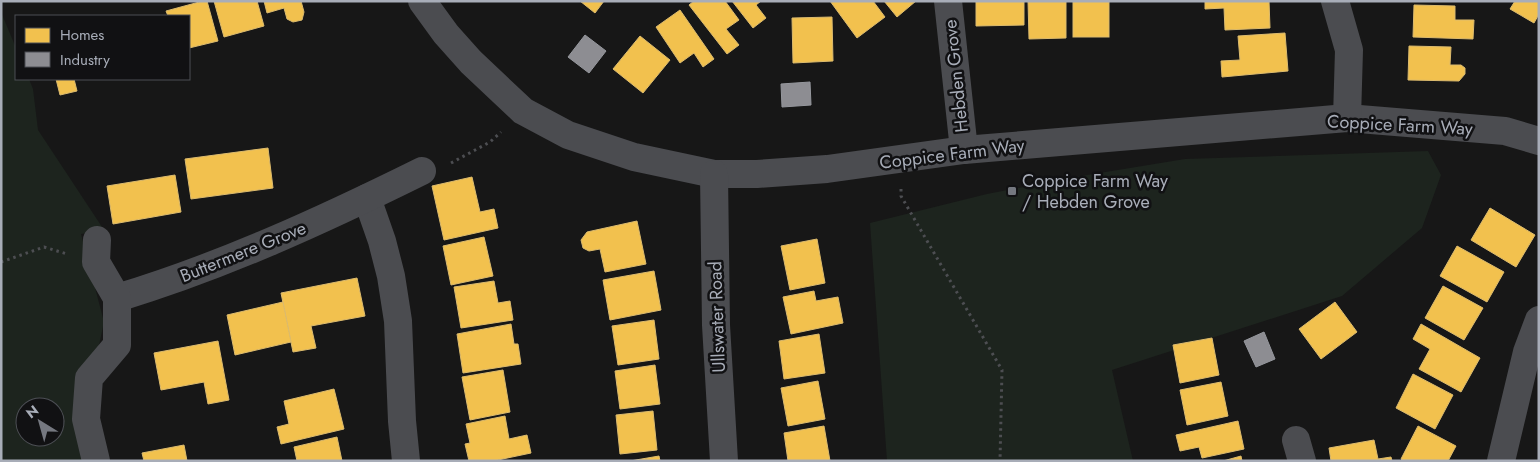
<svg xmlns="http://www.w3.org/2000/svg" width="1540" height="462" font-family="Jost,sans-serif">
	<rect width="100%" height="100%" fill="#171717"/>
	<g fill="#1d241e" fill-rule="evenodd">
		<path d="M1 12 16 48V79H29L33 89 38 130 104 230 81 234 104 322 98 350 85 461H1ZM25 407H55V437H25Z"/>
		<polygon points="1428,151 1441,175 1422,228 1342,296 1112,370 1133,461 887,461 870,223 987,194 1075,177 1185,159"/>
	</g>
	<g fill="#f2c14e" stroke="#dcbb6e">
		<polygon points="203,1 207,1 218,41 189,48 189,16 168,16 166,11"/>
		<polygon points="214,1 257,1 264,26 224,37"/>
		<polygon points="264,1 301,1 304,12 302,20 293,22 287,19 284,8 267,13"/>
		<polygon points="580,1 604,1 595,13"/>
		<polygon points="694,1 725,1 739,20 726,29 739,45 727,54 689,5"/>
		<polygon points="732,1 761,1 756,5 766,18 753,28"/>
		<polygon points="830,1 873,1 885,17 857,38"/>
		<polygon points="884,1 916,1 897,17"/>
		<polygon points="976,1 1024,1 1024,25 976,26"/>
		<polygon points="1028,1 1066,1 1066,38 1029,39"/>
		<rect x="1073" y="1" width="36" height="36"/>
		<polygon points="1205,1 1269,1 1270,28 1225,30 1224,8 1205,9"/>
		<polygon points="1515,1 1539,1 1539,14 1534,23 1510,9"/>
		<polygon points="1414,5 1455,6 1455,20 1474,20 1473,39 1413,37"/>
		<polygon points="680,10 714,59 703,67 694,53 680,63 656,27"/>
		<polygon points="832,17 833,61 793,63 792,18"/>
		<polygon points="1285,33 1288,71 1222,77 1221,61 1240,60 1238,36"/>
		<polygon points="640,36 670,60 643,93 613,69"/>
		<polygon points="1409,46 1451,47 1450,65 1461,65 1465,68 1465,74 1459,81 1408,80"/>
		<polygon points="56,79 76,79 74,79 77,91 60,95"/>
		<polygon points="268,148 273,188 191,199 185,159"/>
		<polygon points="175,175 181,212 113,224 107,186"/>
		<polygon points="472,177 480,212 494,209 498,228 444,240 432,186"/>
		<polygon points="1490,208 1535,235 1516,267 1471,240"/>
		<polygon points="637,221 646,264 605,272 600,249 589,251 583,248 581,240 587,232"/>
		<polygon points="484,237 493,276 451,285 443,246"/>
		<polygon points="817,239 825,283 790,290 781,246"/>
		<polygon points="1457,246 1504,272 1487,302 1440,276"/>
		<polygon points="654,271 661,310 610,320 603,280"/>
		<polygon points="357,278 365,316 311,326 316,348 293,352 281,293"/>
		<polygon points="494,281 498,303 510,301 513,320 461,328 454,287"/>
		<polygon points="1443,286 1483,308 1464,340 1425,318"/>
		<polygon points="814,291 816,301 838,297 843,323 791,334 783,297"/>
		<polygon points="283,302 291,342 235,355 227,315"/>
		<polygon points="1335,302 1357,332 1321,359 1299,329"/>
		<polygon points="654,320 659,359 618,365 612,326"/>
		<polygon points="511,324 514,344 518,344 521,364 463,373 457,334"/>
		<polygon points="1421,324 1480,358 1461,392 1419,369 1430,349 1413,339"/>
		<polygon points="819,334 825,373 784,379 779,341"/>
		<polygon points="1212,338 1219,375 1180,383 1173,345"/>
		<polygon points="218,341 229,400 208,404 204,382 161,390 154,353"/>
		<polygon points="655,365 660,404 620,409 615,371"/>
		<polygon points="503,370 510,412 470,420 462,377"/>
		<polygon points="1413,374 1453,395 1435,429 1396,408"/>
		<polygon points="818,381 825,419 788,426 781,388"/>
		<polygon points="1221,382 1228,416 1187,425 1180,390"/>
		<polygon points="334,389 344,429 281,444 277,427 289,424 284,401"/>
		<polygon points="653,411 657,450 620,454 616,415"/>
		<polygon points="505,416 509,439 527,435 531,453 493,461 469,461 465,444 470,443 466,424"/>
		<polygon points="1238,421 1244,449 1202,458 1199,447 1180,451 1176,435"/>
		<polygon points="824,426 830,461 788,461 784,433"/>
		<polygon points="1418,426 1456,446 1448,461 1403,461 1401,459"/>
		<polygon points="337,437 342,461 297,461 294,447"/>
		<polygon points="1374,440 1378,459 1391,457 1392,461 1331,461 1329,448"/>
		<polygon points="184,445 187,461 144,461 142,453"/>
		<polygon points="659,456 660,461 630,461"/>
		<polygon points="1241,456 1242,461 1223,461"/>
	</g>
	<g fill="#8d8d92" stroke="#95979d">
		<polygon points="585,35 606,51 589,73 568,57"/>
		<polygon points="810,82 811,105 782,107 781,84"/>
		<polygon points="1264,332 1275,359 1256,367 1244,341"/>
	</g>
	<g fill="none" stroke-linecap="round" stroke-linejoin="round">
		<g stroke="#4d4e52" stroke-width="3" stroke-dasharray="2.5 4" stroke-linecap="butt">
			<polyline points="451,163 490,142 501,132"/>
			<polyline points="901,189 901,196 1002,370 1000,461"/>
			<polyline points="1,262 44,247 67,254"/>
		</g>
		<g stroke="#4b4c50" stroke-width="28">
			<polyline points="422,1 446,34 471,62 523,111 568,135 634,157 714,174 757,174 827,169 964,150 1347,118 1505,131 1539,141"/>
			<polyline points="948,1 964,150"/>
			<polyline points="1335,1 1349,50 1347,118"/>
			<polyline points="714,174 716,325 724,461"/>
			<polyline points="367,198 382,241 391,276 398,321 402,421 406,461"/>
			<path d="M117 298C223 266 323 220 422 171"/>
			<polyline points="1296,440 1302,461"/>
			<polyline points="96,461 86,419 89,378 117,345 117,298 96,262 97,240"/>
			<polyline points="1501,461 1527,352 1539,320"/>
		</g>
	</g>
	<rect fill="#757880" stroke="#111113" stroke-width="2" x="1007" y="186" width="10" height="10" rx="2.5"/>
	<g text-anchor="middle" stroke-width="5" stroke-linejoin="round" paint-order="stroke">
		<g font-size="18" fill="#a8adb8" stroke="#111113">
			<text transform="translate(956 76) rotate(-96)" y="6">Hebden Grove</text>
			<text transform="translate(1400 125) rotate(3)" y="6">Coppice Farm Way</text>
			<text transform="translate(952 154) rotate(-7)" y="6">Coppice Farm Way</text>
			<text transform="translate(243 252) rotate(-22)" y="6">Buttermere Grove</text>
			<text transform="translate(717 317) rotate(-92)" y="6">Ullswater Road</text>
		</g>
		<g font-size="18" fill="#a8adb8" stroke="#111113" text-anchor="start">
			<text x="1022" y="187">Coppice Farm Way<tspan x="1022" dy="21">/ Hebden Grove</tspan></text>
		</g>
	</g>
	<rect width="1540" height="462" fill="none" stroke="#a8adb8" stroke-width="5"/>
	<rect x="15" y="15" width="175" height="65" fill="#111113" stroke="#4d4f55"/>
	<rect x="25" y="28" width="25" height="15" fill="#f2c14e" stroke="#4d4f55"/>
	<text x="60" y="40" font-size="15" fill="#a8adb8">Homes</text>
	<rect x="25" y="52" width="25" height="15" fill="#8d8d92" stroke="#4d4f55"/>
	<text x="60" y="65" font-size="15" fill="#a8adb8">Industry</text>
	<g transform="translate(40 422) rotate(323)"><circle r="24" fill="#111113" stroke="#4d4f55"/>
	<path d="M0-4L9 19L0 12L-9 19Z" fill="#757880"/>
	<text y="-8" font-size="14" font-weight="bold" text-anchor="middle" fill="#a8adb8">N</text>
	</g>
</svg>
